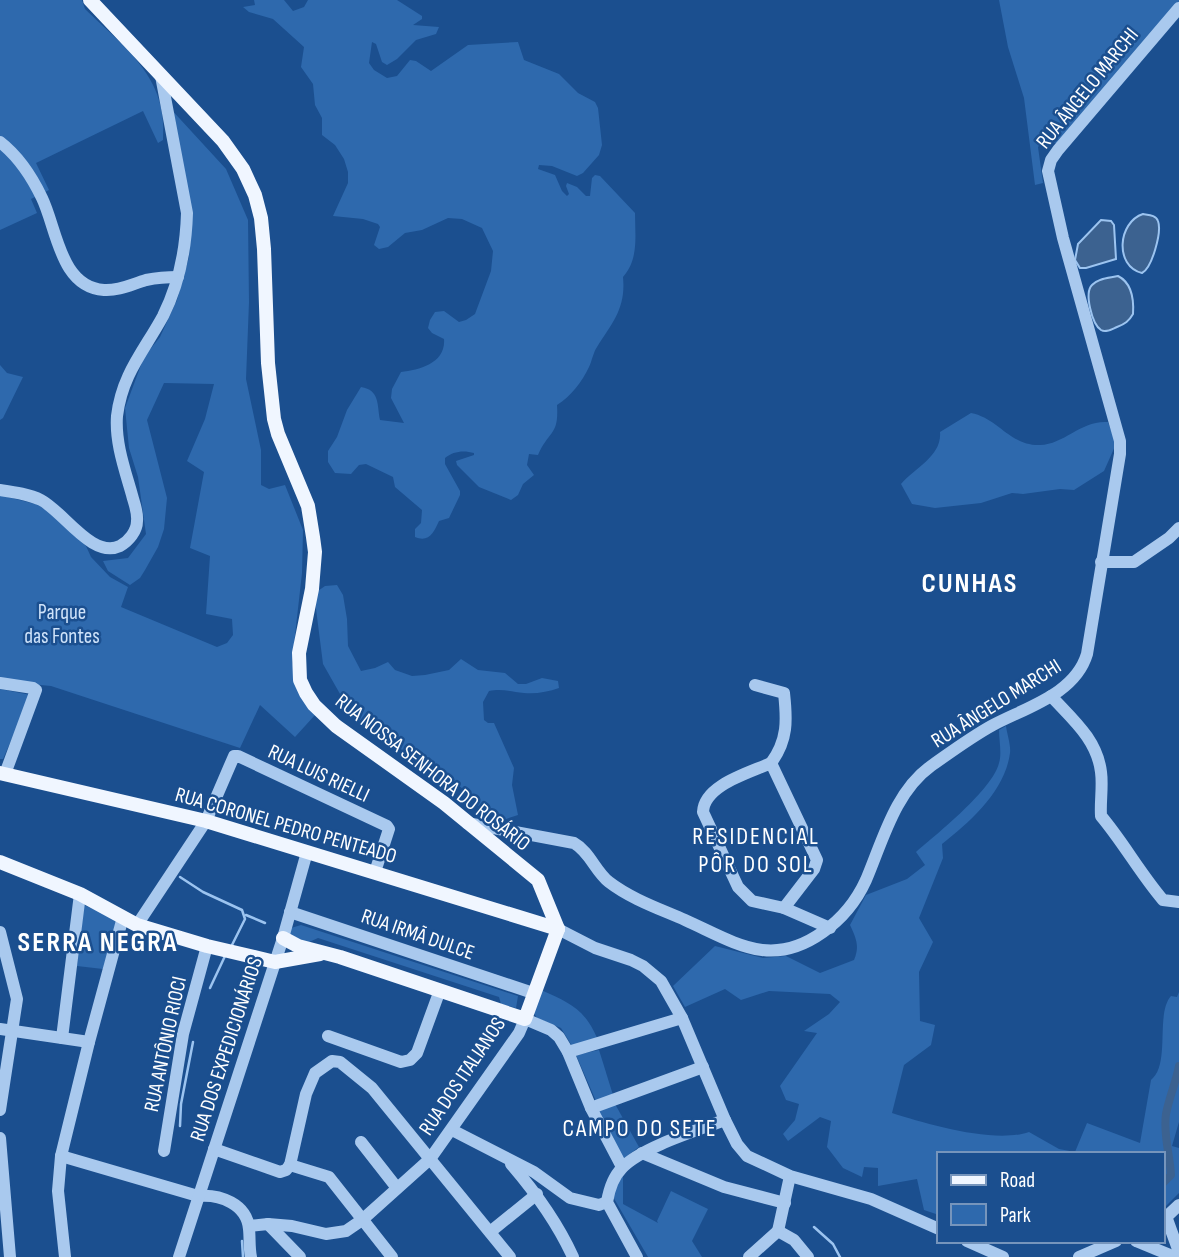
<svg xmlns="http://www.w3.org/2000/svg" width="1179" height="1257" font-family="'Sofia Sans Condensed',sans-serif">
	<rect width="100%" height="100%" fill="#1b4f8f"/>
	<g fill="#2e69ad">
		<path d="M0 0H82L85 9C126 49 168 77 163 140L158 143 143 111 36 163 49 190 31 199 37 213 0 230Z"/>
		<path d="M254 0H284L293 11 304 7 308 0H397L422 16V19L413 25 439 27 436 34 416 40 397 59 387 65 382 62 376 44 372 42 369 63 374 70 387 78 397 76 410 60 416 61 431 71 468 45 518 42 524 60 559 74 578 93 595 102 598 108 602 145 599 155 583 173 577 176 552 166 539 165 538 169 555 175 562 191 567 196 569 194 566 186 567 183 577 187 586 196H590L592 178 595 175 600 176 635 213C635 236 639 259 623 277 626 308 613 322 597 347 593 353 592 361 589 367 582 382 571 396 557 405 559 436 549 430 538 455L529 454 527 465 534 475 523 484 518 495 511 500 479 487 457 465 456 461 474 455V453C464 450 453 451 445 458V464L460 491V495L449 518 439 521C434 532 429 543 415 537V529L421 523 422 510 395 487 393 477 366 464 359 465 351 474 335 473 328 462V451L337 437 347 410 361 387C380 390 377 405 380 420L404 423 391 398 392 389 401 372C420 370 446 363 444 339L432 333 428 328 430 320 435 312 444 311 459 322 466 320 475 314 491 271 493 251 482 228 462 219 448 218 422 230 405 233 388 247 379 249 374 245 380 227 378 224 363 219 333 216 348 183V172L344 159 335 145 322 135V118L315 105 313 84 301 67 304 47 273 19 249 12 243 7 255 5Z"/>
		<polygon points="999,0 1179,0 1179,3 1057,143 1043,141 1038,147 1043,183 1035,185 1024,98 1008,47"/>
		<polygon points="169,107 226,169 248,220 249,302 246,379 261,450 261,485 269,489 285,485 303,530 302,573 292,662 297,679 315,715 295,737 260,705 240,748 51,686 0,681 0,495 39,505 57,518 86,546 91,557 110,577 128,587 121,607 217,647 227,643 233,635 232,619 206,614 210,556 190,548 204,472 187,461 205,419 214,384 164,383 147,420 167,498 164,529 158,547 145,570 140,578 130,585 108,571 103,561 128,558 146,534 138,477 129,448 125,408 144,357 160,337 177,300 189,257 191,228"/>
		<polygon points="0,365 7,373 23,377 3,418 0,420"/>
		<path d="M971 413C998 418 1010 446 1040 445 1065 444 1081 420 1108 422L1116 444 1104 471 1074 490 1060 489 1023 494 1012 493 981 503 935 508 912 504 901 484C916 467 942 456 940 432Z"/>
		<path d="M337 585 343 595 347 619 348 646 361 671 375 668 388 662 395 670 412 676 425 675 449 670 461 659 478 670 505 673 518 684H526L542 678 558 681 559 688C548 692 536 694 524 693 511 692 502 688 489 691L483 702 484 720 488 723H494L514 768 512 785 518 815 503 820 495 818 472 801 464 790 451 779 425 770 387 737 360 723 348 708 323 664 315 601V593L325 586Z"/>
		<polygon points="0,689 31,695 3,759 0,759"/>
		<path d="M1006 726C1007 734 1011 745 1010 753 1005 791 971 821 942 844L943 858 919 918 933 942 919 972 920 1021 935 1025 931 1045 904 1065 892 1113C927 1124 994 1144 1029 1132L1059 1149 1075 1152 1087 1123 1140 1143 1151 1080C1171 1064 1155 1014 1171 996L1177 997 1179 992V1122L1172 1146 1179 1148V1193L1163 1209V1154H939V1215L924 1210 917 1179 878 1186V1168L864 1167 862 1177 843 1168 827 1147 831 1121 820 1117 788 1141 783 1134 795 1120 799 1104 786 1100 780 1086 817 1033 804 1031 829 1014 840 1002 830 994 769 991 741 1000 725 989 685 1007 673 986 715 946 763 958 786 956 820 973 854 960C860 946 856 938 850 925L866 895 907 879 925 865 916 852C937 834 993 789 999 763 1002 754 999 740 999 730Z"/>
		<polygon points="84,905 118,920 103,969 77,966"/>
		<polygon points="301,925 518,996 516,1008 501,1004 499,997 318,938 307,943 289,934 291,928"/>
		<path d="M541 990C570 1003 585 1009 598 1040L572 1046 561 1028 537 1018 533 1012Z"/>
		<polygon points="599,1050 613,1095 596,1101 576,1055"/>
		<polygon points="615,1104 639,1147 623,1159 597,1111"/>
		<polygon points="620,1175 623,1177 623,1204 658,1223 657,1221 671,1191 708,1209 692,1241 702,1257 648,1257 612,1195"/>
	</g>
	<g fill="#3c6290" stroke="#9cc4f0" stroke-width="2">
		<path d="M1143 214C1149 215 1156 215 1158 221 1162 232 1152 268 1142 273 1114 266 1118 222 1143 214Z"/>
		<polygon points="1101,220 1111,221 1114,225 1116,259 1086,268 1080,268 1075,260 1078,244"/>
		<path d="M1118 276C1132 283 1134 299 1133 314 1129 321 1125 324 1117 327 1112 329 1106 333 1101 330 1092 324 1084 293 1092 285 1098 278 1110 278 1118 276Z"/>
	</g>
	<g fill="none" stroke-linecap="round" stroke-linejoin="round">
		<g stroke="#9cc4f0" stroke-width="2.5">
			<polyline points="180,877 203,892 242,910 245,919 232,945"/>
			<polyline points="246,915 265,923"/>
			<polyline points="210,988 225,956"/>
			<polyline points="180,1126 181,1104 193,1042"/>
			<polyline points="814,1227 833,1244 840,1257"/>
			<polyline points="242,1241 243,1257"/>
		</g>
		<path stroke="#3c6290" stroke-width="8" d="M1163 1183 1171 1175C1170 1155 1163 1135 1166 1114 1169 1098 1176 1082 1179 1066"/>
		<g stroke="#a9c9ee" stroke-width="12">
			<path d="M0 142C18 156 32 177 42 198 57 229 60 287 104 290 119 291 132 284 146 280 156 278 167 277 178 277"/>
			<path d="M0 490C14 492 29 494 41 500 64 512 92 559 120 546 129 541 137 531 137 521 138 512 134 503 132 495 125 470 115 443 117 416 122 374 144 351 163 316 179 284 186 248 187 213L161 76"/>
			<polyline points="1101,562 1134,562 1169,538 1179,528"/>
			<polyline points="0,683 33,688 36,690 5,774"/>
			<path d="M755 685 784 693C787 720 788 740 771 763L817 860 814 869 784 908"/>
			<path d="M1051 696C1072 719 1097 739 1101 772 1103 786 1100 802 1101 816 1123 842 1140 873 1163 900L1179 902"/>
			<path d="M771 763C749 773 704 785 703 812L738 887 752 901 784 908 830 928"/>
			<path d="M467 823 574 843C590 852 595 871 609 882 631 899 660 909 685 920 736 943 771 969 823 932 843 918 856 902 866 880 883 840 895 792 931 766 951 752 971 737 993 725 1027 707 1075 694 1087 654L1120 454V441L1063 238 1048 171 1051 160 1058 150 1179 8"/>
			<polyline points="290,912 533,993"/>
			<polyline points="137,925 206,821 234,756 238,756 387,826 389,829 375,872"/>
			<polyline points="558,929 595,948 631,960 643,966 661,981 682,1018 725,1120 737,1144 747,1156 790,1176 871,1199 939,1229"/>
			<polyline points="0,932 17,999 0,1110"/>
			<polyline points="0,1029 89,1042"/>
			<polyline points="328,1036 401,1062 410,1060 417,1053 440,990"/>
			<polyline points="62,1038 80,894"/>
			<polyline points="568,1052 682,1018"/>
			<polyline points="591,1108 703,1067"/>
			<polyline points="452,1130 534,1172 570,1198 599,1205 607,1202"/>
			<polyline points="0,1138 10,1257"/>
			<polyline points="361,1142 397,1188"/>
			<polyline points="214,1149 280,1172 286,1170 290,1165"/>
			<polyline points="164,1151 183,1034 207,946"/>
			<polyline points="642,1153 724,1187 785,1203"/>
			<path d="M61 1156 198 1196C220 1194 247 1204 249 1229 250 1238 249 1248 251 1257"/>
			<path d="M511 1164C536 1193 557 1222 573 1257"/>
			<polyline points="290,1165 306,1094 315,1073 332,1061 340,1062 372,1088 510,1257"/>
			<polyline points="290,1165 329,1177 392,1257"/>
			<polyline points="1167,1219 1179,1252"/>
			<polyline points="1163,1220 1179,1205"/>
			<polyline points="268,1224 300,1257"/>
			<polyline points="249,1226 268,1224 292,1226 326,1234 346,1231 362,1220 430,1159 519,1033 525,1019 551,1030 559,1037 568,1052 591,1108 622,1167"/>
			<polyline points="778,1231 790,1176"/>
			<polyline points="778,1231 794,1240 808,1257"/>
			<polyline points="490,1232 537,1194"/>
			<polyline points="967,1241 1003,1257"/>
			<polyline points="1136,1241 1175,1257"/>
			<polyline points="65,1257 58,1191 61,1156 89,1042 123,917"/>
			<polyline points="179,1257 283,938 307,852"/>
			<path d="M637 1257 607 1202C609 1190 613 1177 622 1168 640 1148 698 1130 725 1120"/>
			<polyline points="749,1257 778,1231"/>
			<polyline points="1079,1257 1116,1241"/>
		</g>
		<g stroke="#f0f6ff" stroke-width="14">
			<polyline points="90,0 223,141 243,169 255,195 261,218 264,249 268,363 274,419 278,434 308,506 313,537 315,552 312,589 299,653 300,680 306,693 314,705 336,726 444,803 538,880 558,929"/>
			<polyline points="0,773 206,821 558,929"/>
			<polyline points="0,862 80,894 137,925 207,946 275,962 320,954"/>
			<polyline points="283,938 298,946 340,957 525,1019 558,929"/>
		</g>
	</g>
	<g text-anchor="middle" stroke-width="5" stroke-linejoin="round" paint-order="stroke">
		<g font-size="21" fill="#fff" stroke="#1b4f8f">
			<text transform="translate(1087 88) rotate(-51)" y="7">RUA ÂNGELO MARCHI</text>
			<text transform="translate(996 703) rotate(-32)" y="7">RUA ÂNGELO MARCHI</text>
			<text transform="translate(433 772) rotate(38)" y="7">RUA NOSSA SENHORA DO ROSÁRIO</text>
			<text transform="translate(319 773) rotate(25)" y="7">RUA LUIS RIELLI</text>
			<text transform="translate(286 825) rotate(16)" y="7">RUA CORONEL PEDRO PENTEADO</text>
			<text transform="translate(418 934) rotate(19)" y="7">RUA IRMÃ DULCE</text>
			<text transform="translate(165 1044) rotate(-78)" y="7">RUA ANTÔNIO RIOCI</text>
			<text transform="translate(226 1049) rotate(-72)" y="7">RUA DOS EXPEDICIONÁRIOS</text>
			<text transform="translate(462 1076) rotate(-56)" y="7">RUA DOS ITALIANOS</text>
		</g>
		<g font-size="21" fill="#cfe3fa" stroke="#1b4f8f">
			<text x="62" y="619">Parque<tspan x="62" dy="24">das Fontes</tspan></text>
		</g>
		<g font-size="24" letter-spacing="2" fill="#fff" stroke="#1b4f8f">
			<text x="756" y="844">RESIDENCIAL<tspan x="756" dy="28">PÔR DO SOL</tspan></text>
			<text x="640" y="1136">CAMPO DO SETE</text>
		</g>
		<g font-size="28" font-weight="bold" letter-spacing="2" fill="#fff" stroke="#1b4f8f">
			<text x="970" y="592">CUNHAS</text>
			<text x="98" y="951">SERRA NEGRA</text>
		</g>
	</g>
	<rect x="937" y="1152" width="228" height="91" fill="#1b4f8f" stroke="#7695bc" stroke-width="2"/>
	<rect x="951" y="1175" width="35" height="10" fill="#f0f6ff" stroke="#7695bc" stroke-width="2"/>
	<text x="1000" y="1187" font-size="21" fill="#ffffff">Road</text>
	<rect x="951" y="1204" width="35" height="21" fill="#2e69ad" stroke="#7695bc" stroke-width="2"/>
	<text x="1000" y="1222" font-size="21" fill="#ffffff">Park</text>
</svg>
